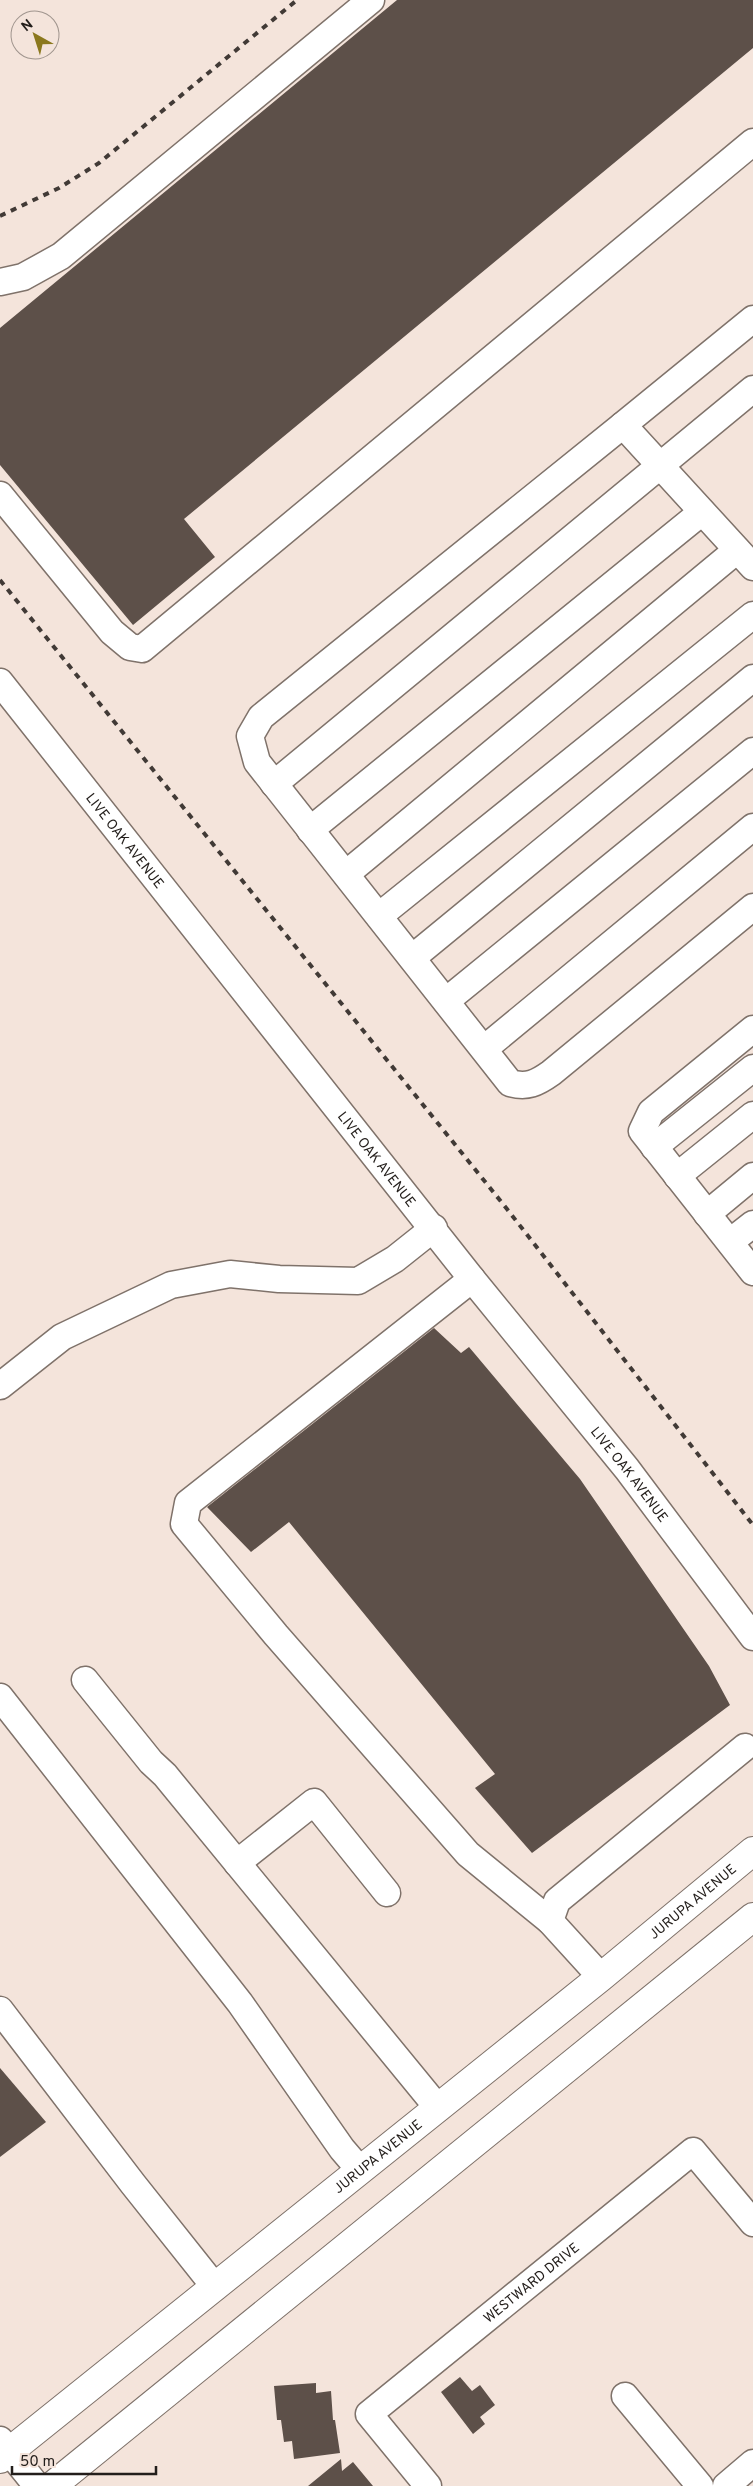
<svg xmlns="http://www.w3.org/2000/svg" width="753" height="2486" font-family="Overpass,sans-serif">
	<rect width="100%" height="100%" fill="#f4e4db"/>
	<g fill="#5d5049">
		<polygon points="397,0 753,0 753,48 184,519 215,557 133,625 0,465 0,328"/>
		<polygon points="434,1328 461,1353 469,1347 580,1479 709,1666 730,1705 532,1853 475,1788 495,1774 289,1522 251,1552 207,1507"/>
		<polygon points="0,2068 46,2122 0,2157"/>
		<polygon points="460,2377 472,2391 480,2385 495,2405 480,2417 485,2424 473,2434 441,2392"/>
		<polygon points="316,2383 316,2393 331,2391 333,2420 335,2420 340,2453 294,2459 292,2441 284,2442 281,2420 277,2420 274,2386"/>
		<polygon points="341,2459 342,2471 353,2462 373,2486 308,2486"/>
	</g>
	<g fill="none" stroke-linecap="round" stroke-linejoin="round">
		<g stroke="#7f726a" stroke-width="29">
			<g id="minor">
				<polyline points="0,282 23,277 61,256 371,0"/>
				<polyline points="753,319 623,425 753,567"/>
				<path d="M623 425 261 717 250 736 257 762 510 1083C527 1088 537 1083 551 1073L753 907"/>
				<polyline points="0,495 112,632 130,647 142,649 753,142"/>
				<path id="s1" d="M0 682 472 1279 627 1469 753 1637"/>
				<polyline points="274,784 753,389"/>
				<polyline points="310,830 702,512"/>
				<polyline points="346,874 737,550"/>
				<polyline points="379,916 753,615"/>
				<polyline points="412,958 753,678"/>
				<polyline points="446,1001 753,751"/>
				<polyline points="753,1029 651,1112 642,1131 753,1272"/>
				<polyline points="484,1049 753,827"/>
				<polyline points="654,1147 753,1068"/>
				<polyline points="677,1176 753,1115"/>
				<polyline points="707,1214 753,1176"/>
				<polyline points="730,1242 753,1224"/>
				<polyline points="472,1279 188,1503 184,1524 276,1635 468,1854 550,1921"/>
				<polyline points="0,1386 62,1337 171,1285 230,1274 279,1279 358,1281 395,1259 434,1228"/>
				<polyline points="85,1680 151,1762 165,1775 438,2108"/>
				<polyline points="0,1697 240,2003 342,2149 360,2170"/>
				<polyline points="237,1863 314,1802 387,1893"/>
				<polyline points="601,1977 550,1921 557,1901 745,1747"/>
				<polyline points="0,2010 133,2184 215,2287"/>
				<polyline points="625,2396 700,2486"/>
				<polyline points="0,2440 37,2486"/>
				<path id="s2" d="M428 2486 369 2414 693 2151 753 2223"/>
				<polyline points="726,2486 753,2463"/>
			</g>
		</g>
		<g stroke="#7f726a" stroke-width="30">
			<g id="major">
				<path id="s3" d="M0 2459 601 1977 753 1851"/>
				<polyline points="52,2486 753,1917"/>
			</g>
		</g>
		<use href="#minor" stroke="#fff" stroke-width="26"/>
		<use href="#major" stroke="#fff" stroke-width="28"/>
		<g stroke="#413a36" stroke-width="4" stroke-dasharray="6 6" stroke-linecap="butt">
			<polyline points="0,216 59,188 99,163 297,0"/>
			<polyline points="0,580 507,1209 753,1525"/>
		</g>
	</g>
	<g text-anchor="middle" stroke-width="5" stroke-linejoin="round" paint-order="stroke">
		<g font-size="14" fill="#231e1b" stroke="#f4e4db">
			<text dy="5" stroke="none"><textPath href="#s1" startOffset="202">LIVE OAK AVENUE</textPath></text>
			<text dy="5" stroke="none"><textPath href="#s1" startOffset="608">LIVE OAK AVENUE</textPath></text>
			<text dy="5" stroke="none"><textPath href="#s1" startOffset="1012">LIVE OAK AVENUE</textPath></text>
			<text dy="5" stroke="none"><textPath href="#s3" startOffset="889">JURUPA AVENUE</textPath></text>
			<text dy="5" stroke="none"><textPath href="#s3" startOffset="484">JURUPA AVENUE</textPath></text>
			<text dy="5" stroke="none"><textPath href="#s2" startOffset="302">WESTWARD DRIVE</textPath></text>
		</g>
	</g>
	<g transform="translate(35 35) rotate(321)"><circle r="24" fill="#f4e4db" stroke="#a0958e"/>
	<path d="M0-4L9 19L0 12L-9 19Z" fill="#8b781d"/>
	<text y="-8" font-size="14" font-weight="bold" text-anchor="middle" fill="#231e1b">N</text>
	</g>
	<path d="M12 2466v8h144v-8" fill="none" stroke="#231e1b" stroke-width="2.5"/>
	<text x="20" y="2466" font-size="15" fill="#231e1b" stroke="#f4e4db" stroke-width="4" paint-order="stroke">50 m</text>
</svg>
